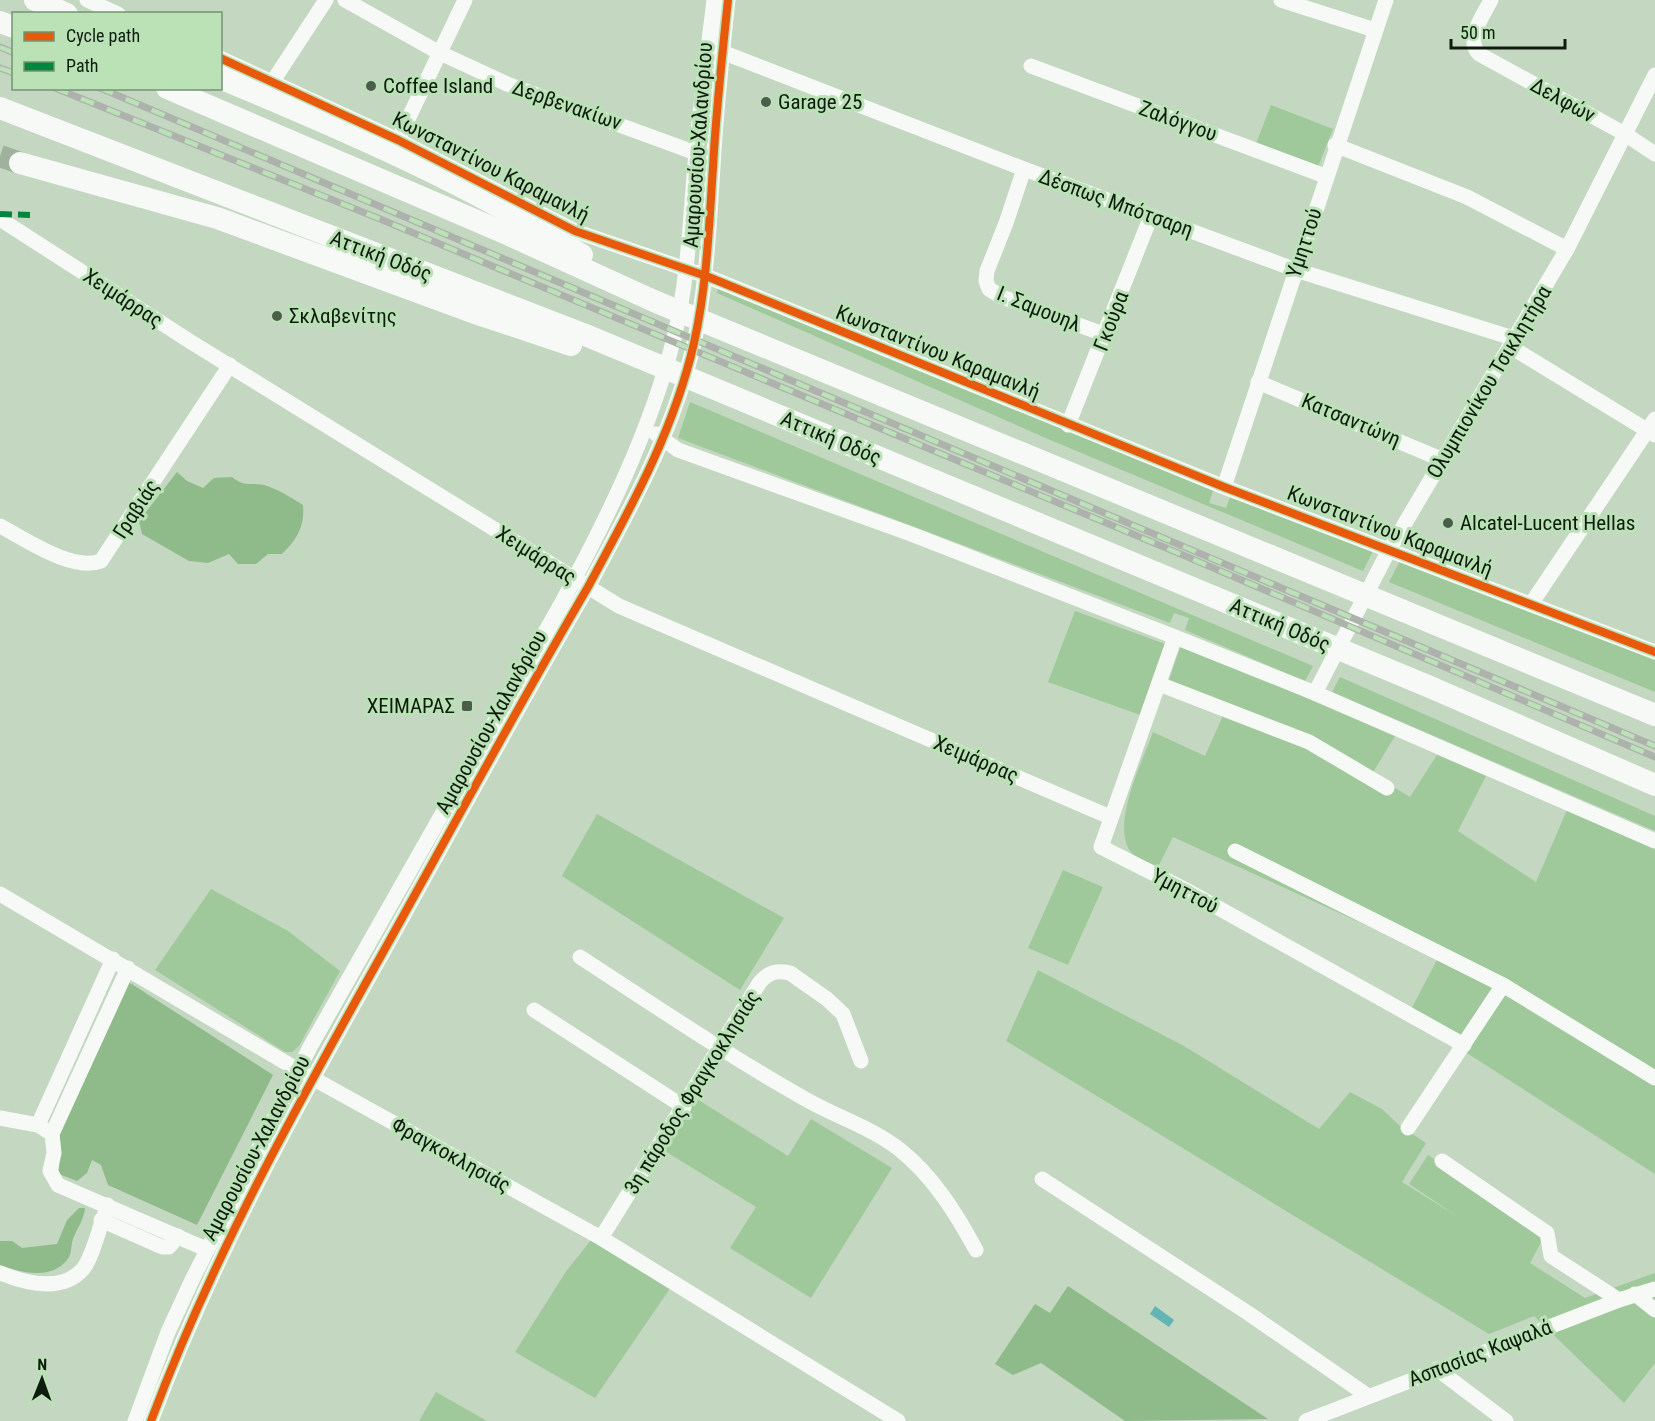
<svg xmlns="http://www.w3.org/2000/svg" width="1655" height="1421" font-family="'Roboto Condensed',sans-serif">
	<rect width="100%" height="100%" fill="#c3d7c1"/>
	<g fill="#9fc99a">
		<polygon points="1271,105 1333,129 1316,172 1254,149"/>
		<polygon points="718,286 1215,485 1209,503 1226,508 1232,492 1375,547 1363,571 1048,439 717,293"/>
		<polygon points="690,402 1313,666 1305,681 1185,630 1189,618 1174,613 1170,623 678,438"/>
		<polygon points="1402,557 1655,656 1655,692 1389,582"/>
		<polygon points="1075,611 1165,644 1143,716 1048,682"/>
		<path d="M1181 645 1395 736 1372 774 1410 797 1437 755 1486 776 1458 831 1536 882 1567 810 1655 848V1174L1408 1015 1438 958 1173 837 1158 867C1150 863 1135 858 1130 851 1111 822 1143 761 1153 732L1205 756 1228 704 1168 683Z"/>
		<polygon points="1340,677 1655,816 1655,831 1332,692"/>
		<polygon points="597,814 784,918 740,990 562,876"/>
		<polygon points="1063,870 1103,887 1068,965 1028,948"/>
		<polygon points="211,889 288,931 340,971 299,1046 292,1052 285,1052 155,970"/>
		<polygon points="1038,970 1184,1046 1319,1129 1350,1092 1382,1109 1400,1126 1426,1143 1402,1182 1460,1218 1409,1184 1428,1155 1545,1235 1530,1263 1585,1298 1655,1273 1655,1363 1624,1403 1534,1316 1489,1334 1006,1041"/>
		<polygon points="692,1096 788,1156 811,1119 892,1168 811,1298 730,1248 756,1207 660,1148"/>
		<polygon points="592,1239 671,1287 595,1398 515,1352 567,1270"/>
		<polygon points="436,1392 487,1421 419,1421"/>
	</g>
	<g fill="#8ebb89">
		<path d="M177 472 187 481 203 488 214 478 232 477C246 488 249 482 264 485 278 489 290 497 303 505 305 526 297 539 282 554H268L256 564H238L229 554 208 563 189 561 142 534 139 521Z"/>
		<polygon points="127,981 273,1075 197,1225 108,1185 101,1165 92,1160 87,1173 77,1181 59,1174 60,1129"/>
		<path d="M79 1208H85C84 1220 77 1228 73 1239 71 1244 72 1251 69 1257 54 1281 22 1273 0 1265V1241H12L22 1248 57 1244 67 1220Z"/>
		<polygon points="1068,1286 1268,1419 1125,1421 1041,1363 1013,1375 995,1364 1035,1304 1050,1313"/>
	</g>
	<polygon fill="#62b5b4" points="1155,1306 1174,1320 1169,1327 1150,1314"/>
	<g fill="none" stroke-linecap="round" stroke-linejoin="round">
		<polyline stroke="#9fb29d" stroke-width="22" stroke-dasharray="22 11" stroke-linecap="butt" points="0,156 20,163"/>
		<g stroke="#f6f9f6" stroke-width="15">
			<polyline points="87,0 118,14"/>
			<polyline points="345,0 438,52 507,84 696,153"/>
			<polyline points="1281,0 1375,30"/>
			<path d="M1491 0C1483 16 1465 39 1479 54L1625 134 1655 154"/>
			<polyline points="722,52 1024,169 1296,270 1516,339"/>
			<polyline points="220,58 398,140 575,231 706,276 1224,487 1655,652"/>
			<polyline points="1031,66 1325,176"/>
			<polyline points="273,81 326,0"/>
			<polyline points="398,140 465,0"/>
			<polyline points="1335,145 1467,197 1567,249"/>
			<polyline points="1024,169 1006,223 987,271 986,281 989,289 1002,297 1106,335"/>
			<polyline points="0,219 191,342 619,606 1110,817"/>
			<polyline points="1511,347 1655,435"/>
			<polyline points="1258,382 1443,460"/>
			<polyline points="1068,425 1151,216"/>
			<polyline points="656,434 678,450 911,534 1175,637 1315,693 1655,841"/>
			<polyline points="1224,487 1386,0"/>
			<path d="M0 526C25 539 72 572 101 561L230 365"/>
			<polyline points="1531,604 1655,419"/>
			<polyline points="1175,637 1101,847 1188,891 1464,1045"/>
			<polyline points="1159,684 1309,742 1387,788"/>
			<polyline points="1315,693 1388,552 1567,249 1655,75"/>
			<polyline points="1235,851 1503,985 1655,1078"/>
			<polyline points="0,894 298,1070 601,1238 898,1421"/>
			<path d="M580 957C655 1006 729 1056 807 1100 837 1117 872 1128 899 1149 933 1176 956 1213 976 1250"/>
			<polyline points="534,1010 684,1107"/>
			<polyline points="0,1118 38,1125 52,1134 54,1153 50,1171 58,1185 206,1249"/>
			<polyline points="38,1125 113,959"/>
			<polyline points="1408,1128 1503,985"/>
			<polyline points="52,1134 128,968"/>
			<polyline points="1442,1161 1547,1233 1551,1256 1619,1300"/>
			<polyline points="1042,1179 1248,1313 1368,1396"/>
			<polyline points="101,1220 162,1247 169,1247 178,1236"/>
			<path d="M601 1238 760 982C769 972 777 970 790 973L827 999 843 1014 861 1061"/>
			<path d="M0 1273C25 1283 62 1293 83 1269 93 1257 101 1221 108 1205"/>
			<polyline points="1635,1294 1655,1310"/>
			<polyline points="1437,1369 1506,1421"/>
			<path d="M135 1421 168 1332 192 1280 310 1047 561 604C607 519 650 432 674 338 689 277 690 215 696 153 700 102 708 51 714 0"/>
			<path d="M151 1421C214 1252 303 1095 391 938 456 821 520 703 588 587 630 509 674 431 694 343 707 285 709 226 713 167 716 111 722 56 728 0"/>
			<polyline points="1306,1421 1619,1300 1655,1289"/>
		</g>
		<g stroke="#f6f9f6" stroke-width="22">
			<polyline points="35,0 67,14"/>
			<polyline points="0,22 14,27"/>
			<path d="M220 78C345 130 468 183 582 255"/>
			<polyline points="167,88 507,234 654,301 1655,715"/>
			<polyline points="0,108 583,334 1430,687 1655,785"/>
			<polyline points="20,163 217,218 472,312 571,345"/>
		</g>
		<g stroke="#adb2ac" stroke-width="7">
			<g id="rail">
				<polyline points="0,47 14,53"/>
				<polyline points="0,68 14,73"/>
				<polyline points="55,88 380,219 1190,558 1655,757"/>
				<polyline points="100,88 1655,746"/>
			</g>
		</g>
		<use href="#rail" stroke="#bbe1b7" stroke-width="4.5" stroke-dasharray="14" stroke-linecap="butt"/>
		<polyline stroke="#00873e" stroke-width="6" stroke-dasharray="12 6" stroke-linecap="butt" points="0,214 31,215"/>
		<g stroke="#bbe1b7" stroke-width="11">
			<g id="cycleway">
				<polyline points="220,58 398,140 575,231 706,276 1224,487 1655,652"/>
				<path d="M151 1421C214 1252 303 1095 391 938 456 821 520 703 588 587 630 509 674 431 694 343 707 285 709 226 713 167 716 111 722 56 728 0"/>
			</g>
		</g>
		<use href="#cycleway" stroke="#e8590c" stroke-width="8"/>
	</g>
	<g fill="#4d5d4c" stroke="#bbe1b7" stroke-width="2">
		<circle cx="371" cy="86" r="6"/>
		<circle cx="766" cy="102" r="6"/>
		<circle cx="277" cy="316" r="6"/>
		<circle cx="1448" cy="523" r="6"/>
		<rect x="461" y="700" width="12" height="12" rx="3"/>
	</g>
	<g text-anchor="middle" stroke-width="6" stroke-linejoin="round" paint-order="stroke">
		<g font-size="21" fill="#0e1c0d" stroke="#bbe1b7" text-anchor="start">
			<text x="383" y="93">Coffee Island</text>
			<text x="778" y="109">Garage 25</text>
			<text x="289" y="323">Σκλαβενίτης</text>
			<text x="1460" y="530">Alcatel-Lucent Hellas</text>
			<text x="455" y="713" text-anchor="end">ΧΕΙΜΑΡΑΣ</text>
		</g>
		<g font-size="21" fill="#0e1c0d" stroke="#bbe1b7">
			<text transform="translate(1563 100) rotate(29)" y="7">Δελφών</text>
			<text transform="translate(567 105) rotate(19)" y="7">Δερβενακίων</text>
			<text transform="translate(1178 121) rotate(20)" y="7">Ζαλόγγου</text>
			<text transform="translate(698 145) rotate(-86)" y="7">Αμαρουσίου-Χαλανδρίου</text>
			<text transform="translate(491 167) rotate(27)" y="7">Κωνσταντίνου Καραμανλή</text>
			<text transform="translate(1116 203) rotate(20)" y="7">Δέσπως Μπότσαρη</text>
			<text transform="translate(1304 243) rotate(-72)" y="7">Υμηττού</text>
			<text transform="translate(381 256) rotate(21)" y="7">Αττική Οδός</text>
			<text transform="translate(123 298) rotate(33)" y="7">Χειμάρρας</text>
			<text transform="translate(1039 309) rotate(22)" y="7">Ι. Σαμουηλ</text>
			<text transform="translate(1111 321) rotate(-69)" y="7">Γκούρα</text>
			<text transform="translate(938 352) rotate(22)" y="7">Κωνσταντίνου Καραμανλή</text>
			<text transform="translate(1489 382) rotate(-59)" y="7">Ολυμπιονίκου Τσικλητήρα</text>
			<text transform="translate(1351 420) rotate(23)" y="7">Κατσαντώνη</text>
			<text transform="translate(831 438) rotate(23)" y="7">Αττική Οδός</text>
			<text transform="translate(136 509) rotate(-57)" y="7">Γραβιάς</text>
			<text transform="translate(1390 531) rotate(21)" y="7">Κωνσταντίνου Καραμανλή</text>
			<text transform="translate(536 555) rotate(32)" y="7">Χειμάρρας</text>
			<text transform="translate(1280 625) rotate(23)" y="7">Αττική Οδός</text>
			<text transform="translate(491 722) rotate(-61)" y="7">Αμαρουσίου-Χαλανδρίου</text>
			<text transform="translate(976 759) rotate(23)" y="7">Χειμάρρας</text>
			<text transform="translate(1185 891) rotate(28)" y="7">Υμηττού</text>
			<text transform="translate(692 1092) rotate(-58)" y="7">3η πάροδος Φραγκοκλησιάς</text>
			<text transform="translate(256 1148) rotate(-62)" y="7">Αμαρουσίου-Χαλανδρίου</text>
			<text transform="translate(451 1155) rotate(29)" y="7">Φραγκοκλησιάς</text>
			<text transform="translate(1480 1353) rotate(-21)" y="7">Ασπασίας Καψαλά</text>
		</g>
	</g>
	<rect x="12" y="12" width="210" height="78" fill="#bbe1b7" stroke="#769273" stroke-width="1.5"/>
	<rect x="24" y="32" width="30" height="9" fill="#e8590c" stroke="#769273" stroke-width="1.5"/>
	<text x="66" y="42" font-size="18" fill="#0e1c0d">Cycle path</text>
	<rect x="24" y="62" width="30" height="9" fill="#00873e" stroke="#769273" stroke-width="1.5"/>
	<text x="66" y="72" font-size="18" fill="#0e1c0d">Path</text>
	<g transform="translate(42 1379) rotate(1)" stroke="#bbe1b7" stroke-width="4.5" paint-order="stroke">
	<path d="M0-4.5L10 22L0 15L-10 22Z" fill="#0e1c0d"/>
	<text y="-9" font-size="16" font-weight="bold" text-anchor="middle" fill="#0e1c0d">N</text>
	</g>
	<path d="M1451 39v9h114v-9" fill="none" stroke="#0e1c0d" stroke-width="3"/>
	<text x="1460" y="39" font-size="18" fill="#0e1c0d" stroke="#bbe1b7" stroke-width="4.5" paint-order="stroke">50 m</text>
</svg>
